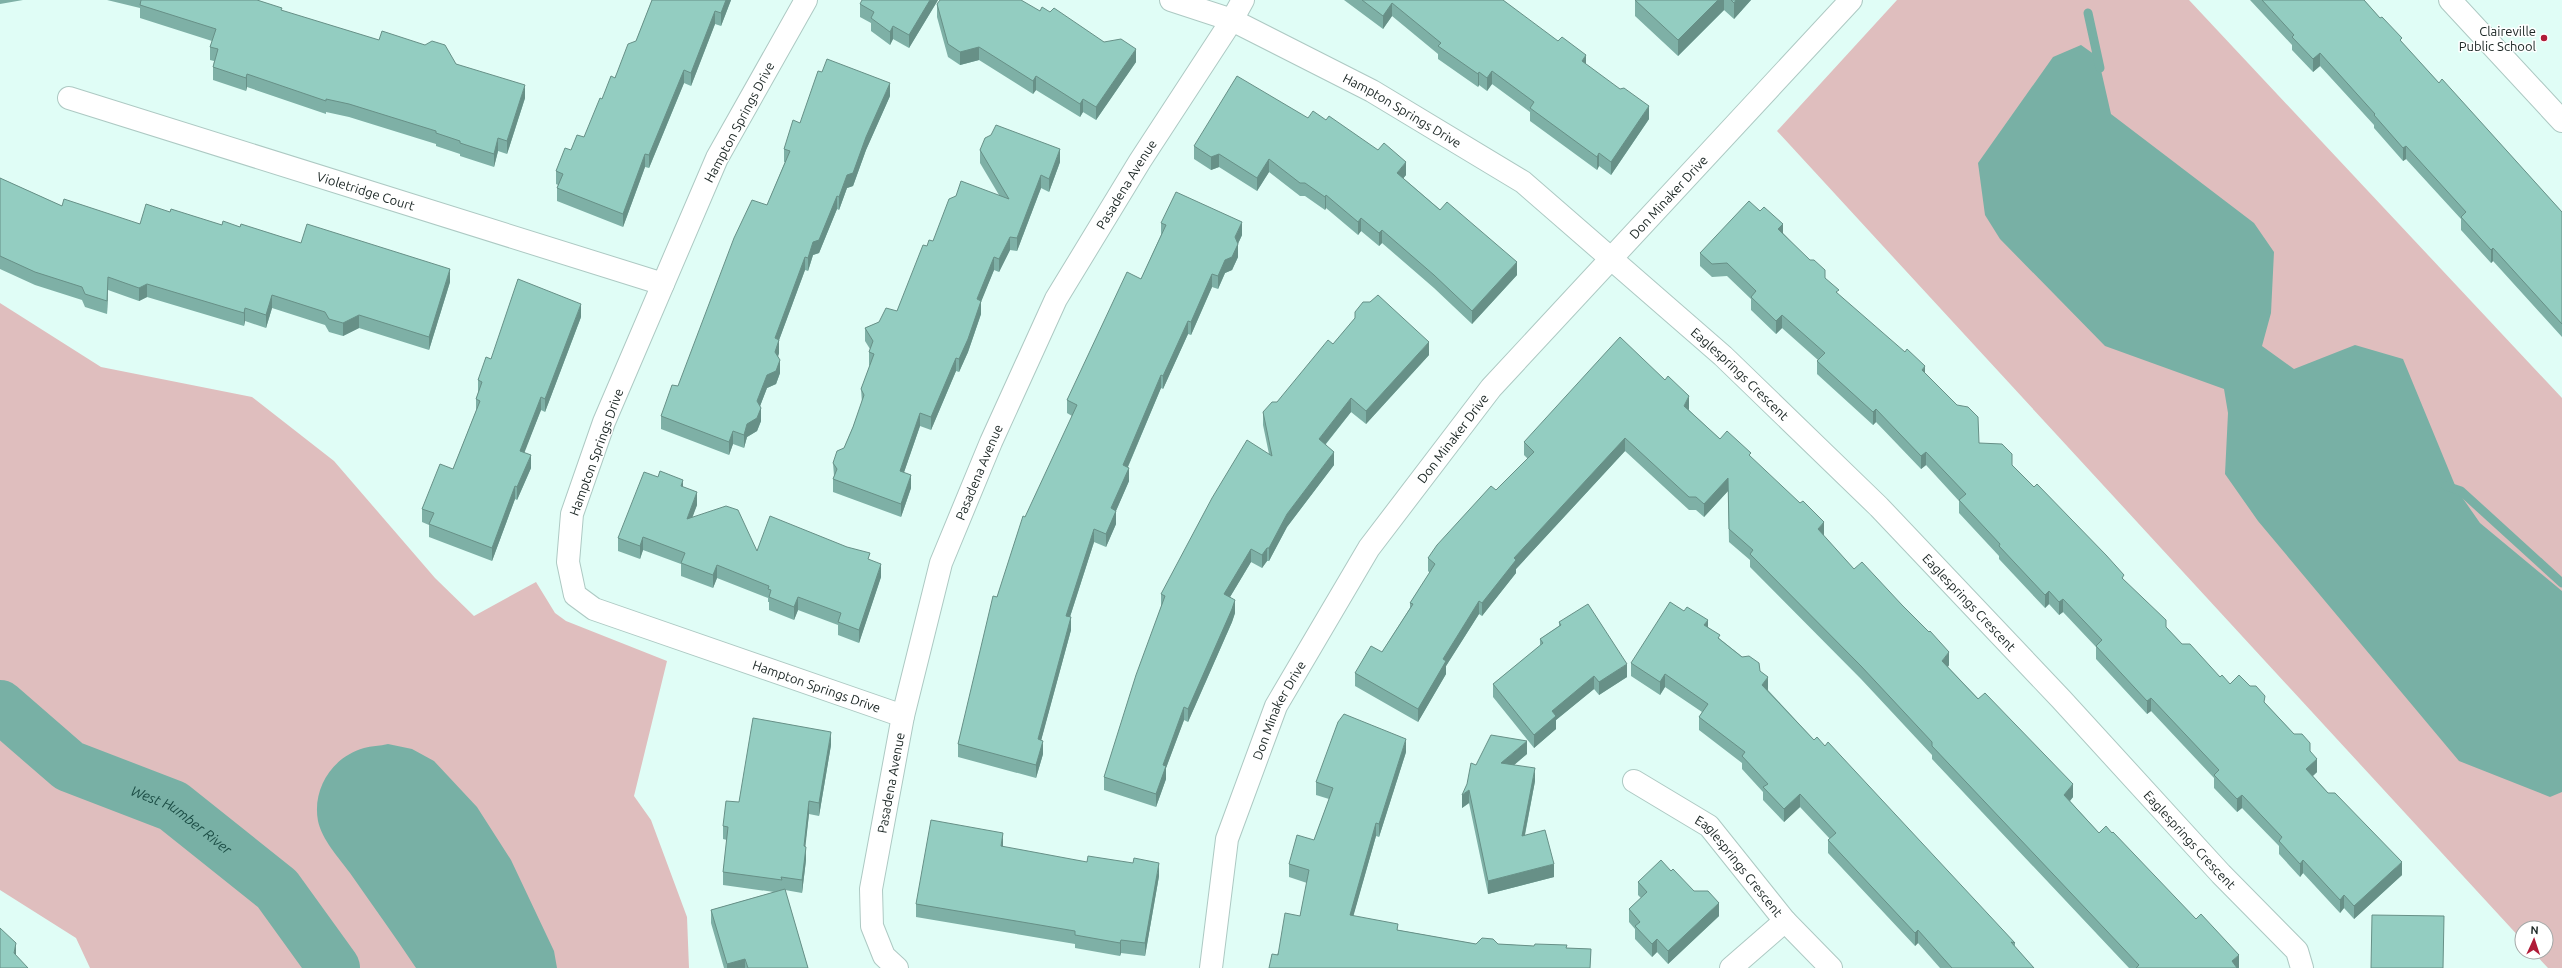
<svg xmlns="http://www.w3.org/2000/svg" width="2562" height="968" font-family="Ubuntu,sans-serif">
	<rect width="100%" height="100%" fill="#e0fdf6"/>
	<g fill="#dfbebe">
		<polygon points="1897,0 2189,0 2562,398 2562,968 2548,968 2533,952 2546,952 2546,928 2522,928 2522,940 1777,131"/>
		<polygon points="0,303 101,367 252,397 334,461 435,578 474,616 536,582 555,613 566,621 667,661 634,796 651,820 687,917 689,968 90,968 76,938 0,890"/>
	</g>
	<g fill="#78b0a5">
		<polygon points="2081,45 2098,57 2111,114 2254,223 2274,252 2271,313 2262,346 2294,369 2355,345 2403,359 2457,490 2480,523 2562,591 2562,792 2550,797 2459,761 2258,521 2225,474 2228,413 2224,389 2105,346 2000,239 1985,215 1978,163 2053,57"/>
		<path d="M388 744 412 749 434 761 477 807 511 860 554 951 557 968H416C395 936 372 905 350 873 339 858 322 840 318 821 312 789 332 757 364 748 371 746 380 746 388 744Z"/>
	</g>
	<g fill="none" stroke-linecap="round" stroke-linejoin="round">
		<g stroke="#78b0a5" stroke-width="9">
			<polyline points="2088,13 2100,68"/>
			<polyline points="2446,486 2461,491 2562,583"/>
		</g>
		<path stroke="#78b0a5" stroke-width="52" id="s1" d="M0 706 69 766 173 806 277 889 334 968"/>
		<g stroke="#adc9c3" stroke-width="24">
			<g id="minor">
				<path id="s2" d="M806 0 717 158 604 422 572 514 568 562 575 595 594 609 903 716"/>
				<path id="s3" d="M1171 0 1232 20 1372 91 1523 182 1723 356 1879 507 2061 699 2221 874 2297 951 2302 968"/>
				<polyline points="2450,0 2562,121"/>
				<path id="s4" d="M69 98 663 284"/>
				<path id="s5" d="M1634 781 1709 826 1785 921 1831 968"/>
				<path id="s6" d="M897 968 884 956 872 926 871 889 903 716 941 563 991 442 1056 299 1140 161 1232 20 1243 0"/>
				<path id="s7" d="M1211 968 1227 839 1276 706 1369 548 1491 388 1851 0"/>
				<polyline points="1731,968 1785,921"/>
			</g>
		</g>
		<use href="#minor" stroke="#fff" stroke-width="22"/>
	</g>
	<g fill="#7eb0a6">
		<polygon points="0,0 23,0 0,4"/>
		<polygon points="107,0 257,0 282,11 456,64 525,98 507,154 498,151 494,167 460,156 460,154 436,146 436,144 349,117 326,112 326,114 247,87 246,91 213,80 213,67 214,61 210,60 210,47 212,41 140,18 140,8"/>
		<polygon points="652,0 731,0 721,26 715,24 691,86 684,83 649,168 645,167 623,227 557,201 557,188 558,185 556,184 556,171 571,150 584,137 602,99 636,41"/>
		<polygon points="938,0 909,48 893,39 890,45 871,31 871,23 860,17 860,4"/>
		<polygon points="1344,0 1503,0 1586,65 1649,119 1611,175 1599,166 1597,170 1530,121 1530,112 1492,84 1487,91 1479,85 1478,87 1438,59 1438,54 1392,16 1383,29"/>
		<polygon points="1635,0 1751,0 1734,19 1724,10 1678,56 1635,16"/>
		<polygon points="2250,0 2364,0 2402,43 2439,83 2562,212 2562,337 2493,261 2491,263 2461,230 2461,219 2406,159 2403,161 2374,128 2374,125 2320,66 2313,72 2292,50 2292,45"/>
		<polygon points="937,4 1050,12 1104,42 1136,62 1096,120 1083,112 1080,117 1036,90 1033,94 979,60 960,65 948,57 937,17"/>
		<polygon points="890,96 866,150 853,186 847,188 839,210 837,209 819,253 813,255 808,271 805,270 779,340 779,353 778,357 780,373 776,384 767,388 760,406 761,421 757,431 747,437 744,448 733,444 729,455 661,429 661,416 678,386 767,205 785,162 784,162 784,149 800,123"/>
		<polygon points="1308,118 1406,175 1403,178 1517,275 1472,324 1434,288 1382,243 1379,246 1361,231 1358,235 1326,208 1325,210 1305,196 1300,196 1269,172 1257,191 1219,167 1211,170 1194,159 1194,146"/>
		<polygon points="991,135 1060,162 1049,192 1041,188 1017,251 1010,250 999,272 994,270 981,301 981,314 968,352 959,372 956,371 931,430 920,426 904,472 911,488 901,517 833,492 833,479 834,476 833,463 844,448 853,427 862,403 861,389 870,366 869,365 869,352 870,349 865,341 865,328 879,322 897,311 927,246 933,241 999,195 980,163 980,150"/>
		<polygon points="0,178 62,206 140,224 170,212 222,225 240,227 450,282 429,350 359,328 343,336 329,332 325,325 272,308 266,328 245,321 244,326 147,297 139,301 108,290 107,314 85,307 82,300 35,285 0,269"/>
		<polygon points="1760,211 1783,233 1825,278 1839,295 1925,373 1979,443 2012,465 2124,580 2166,627 2182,644 2220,677 2230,684 2265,703 2310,751 2317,772 2313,776 2402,875 2354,919 2344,908 2340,913 2303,873 2300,877 2279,854 2279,846 2242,808 2237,812 2214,788 2214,778 2151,711 2147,714 2096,659 2096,647 2063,612 2059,615 2049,604 2045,608 1999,559 1999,556 1959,513 1959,501 1926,465 1921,469 1876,422 1873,425 1817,374 1817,361 1818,360 1782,328 1776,334 1751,310 1751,299 1727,276 1712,277 1700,266 1700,253"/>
		<polygon points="1161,223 1242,235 1238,244 1238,257 1232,270 1225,273 1218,289 1212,287 1191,335 1188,334 1163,389 1161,388 1128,467 1129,481 1116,511 1116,524 1106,547 1094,542 1070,617 1071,630 1041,740 1043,754 1036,778 958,757 958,744 997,597 1072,416 1067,413 1067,400 1141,279 1161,235"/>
		<polygon points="1355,312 1429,355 1366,424 1351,412 1326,444 1334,465 1287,527 1269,561 1267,561 1262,568 1251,562 1230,597 1235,613 1232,622 1188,722 1184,720 1166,768 1166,779 1156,807 1104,790 1104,777 1161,607 1161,594 1269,454 1263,425 1263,412 1277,402 1333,344 1355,319"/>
		<polygon points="581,317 545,412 541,410 524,452 531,468 517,500 515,499 492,561 429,537 429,525 422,522 422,509 453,469 476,411 476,399 478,393 478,380 491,359"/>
		<polygon points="1689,409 1689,410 1720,439 1751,458 1824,535 1823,536 1854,569 1949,665 1948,667 2073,797 2070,801 2099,833 2239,968 2129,968 1932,759 1932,755 1861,679 1750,567 1750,560 1729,542 1728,491 1704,517 1696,510 1689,510 1625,451 1516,569 1516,573 1482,616 1479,614 1446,666 1446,674 1418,722 1355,686 1355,673 1382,652 1410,608 1410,603 1430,573 1428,571 1428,558 1528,459 1524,455 1524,442"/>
		<polygon points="683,487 697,505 692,517 757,551 870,560 881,577 859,643 838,635 838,625 798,610 794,620 769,610 769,602 768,602 768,598 717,578 713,588 681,576 681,564 643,550 640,559 618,551 618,538"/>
		<polygon points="1559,622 1627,677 1599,695 1594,689 1556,720 1556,729 1534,748 1493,697 1493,684 1540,646 1540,639 1559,626"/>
		<polygon points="1708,627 1720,639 1760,671 1768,690 1814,740 2015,943 2015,947 2034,968 1940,968 1918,943 1915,946 1828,853 1828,840 1830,839 1800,807 1784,822 1763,800 1763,792 1742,769 1742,763 1699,730 1699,717 1702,712 1665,687 1660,695 1631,676 1631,663"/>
		<polygon points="831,745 819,816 809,814 805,846 806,860 802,893 785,890 808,968 724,968 711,923 711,910 774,892 723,885 723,872 727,840 723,839 723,826 739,802"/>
		<polygon points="1406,752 1379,837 1376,836 1353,916 1398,930 1476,944 1498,944 1567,948 1591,949 1590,968 1269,968 1300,916 1307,883 1289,877 1289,864 1314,840 1329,799 1316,795 1316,782"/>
		<polygon points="1527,754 1514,765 1535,781 1525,835 1554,877 1488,894 1469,803 1462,808 1476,765"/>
		<polygon points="1003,847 1159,876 1145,956 1121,953 1120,956 1075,948 1075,944 916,917 916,904"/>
		<polygon points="1671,871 1694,891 1719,916 1668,964 1657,952 1652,957 1635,939 1635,929 1629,922 1629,909 1641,898 1638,895 1638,882"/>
	</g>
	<g fill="#679087">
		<polygon points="726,0 731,0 721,26 721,13"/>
		<polygon points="930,0 938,0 909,48 909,35"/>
		<polygon points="1718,0 1724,0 1724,10 1678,56 1678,40"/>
		<polygon points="1736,0 1751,0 1734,19 1734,3"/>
		<polygon points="1392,3 1392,16 1383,29 1383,16"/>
		<polygon points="715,11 715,24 691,86 691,73"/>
		<polygon points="893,26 893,39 890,45 890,32"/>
		<polygon points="979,47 979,60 960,65 960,52"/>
		<polygon points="1136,49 1136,62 1096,120 1096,107"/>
		<polygon points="2320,53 2320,66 2313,72 2313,59"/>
		<polygon points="1586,55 1586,68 1582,61"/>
		<polygon points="684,70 684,83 649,168 649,155"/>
		<polygon points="1492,71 1492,84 1487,91 1487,78"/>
		<polygon points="1479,72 1479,85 1478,87 1478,74"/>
		<polygon points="247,74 247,87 246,91 246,78"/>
		<polygon points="1036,76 1036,90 1033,94 1033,81"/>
		<polygon points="890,83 890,96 866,150 853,186 847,188 839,210 839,197 847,175 866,137"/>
		<polygon points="525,85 525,98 507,154 507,141"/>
		<polygon points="1083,99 1083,112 1080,117 1080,104"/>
		<polygon points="1649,106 1649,119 1611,175 1611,162"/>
		<polygon points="498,138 498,151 494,167 494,154"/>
		<polygon points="2406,146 2406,159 2403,161 2403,148"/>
		<polygon points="1060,149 1060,162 1049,192 1049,179"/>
		<polygon points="1599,153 1599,166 1597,170 1597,157"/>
		<polygon points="645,154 645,167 623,227 623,214"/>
		<polygon points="1219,154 1219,167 1211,170 1211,157"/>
		<polygon points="1269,159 1269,172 1257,191 1257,178"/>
		<polygon points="1406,162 1406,175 1397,186 1397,173"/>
		<polygon points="1041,175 1041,188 1017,251 1017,238"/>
		<polygon points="1326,195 1326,208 1325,210 1325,197"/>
		<polygon points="837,196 837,209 819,253 813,255 808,271 808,258 813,242"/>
		<polygon points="1361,218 1361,231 1358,235 1358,222"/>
		<polygon points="1242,222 1242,235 1235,250 1235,237"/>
		<polygon points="1783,224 1783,237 1778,229"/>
		<polygon points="1382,230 1382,243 1379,246 1379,233"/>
		<polygon points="1010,237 1010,250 999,272 999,259"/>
		<polygon points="1238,244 1238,257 1232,270 1225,273 1218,289 1218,276 1225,260"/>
		<polygon points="2493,248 2493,261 2491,263 2491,250"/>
		<polygon points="805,257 805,270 775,351 775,338"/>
		<polygon points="994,257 994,270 977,312 977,299"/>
		<polygon points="1517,262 1517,275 1472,324 1472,311"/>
		<polygon points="450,269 450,282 429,350 429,337"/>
		<polygon points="1212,274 1212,287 1191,335 1191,322"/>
		<polygon points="108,277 108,290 107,314 107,301"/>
		<polygon points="147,284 147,297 139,301 139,288"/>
		<polygon points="272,295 272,308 266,328 266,315"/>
		<polygon points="981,301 981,314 968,352 959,372 959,359"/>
		<polygon points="581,304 581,317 545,412 545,399"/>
		<polygon points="245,308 245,321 244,326 244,313"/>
		<polygon points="359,315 359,328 343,336 343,323"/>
		<polygon points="1782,315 1782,328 1776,334 1776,321"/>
		<polygon points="1188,321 1188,334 1163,389 1163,376"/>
		<polygon points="779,340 779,353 775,365 775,352"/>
		<polygon points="1429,342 1429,355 1366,424 1366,411"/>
		<polygon points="956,358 956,371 931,430 931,417"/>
		<polygon points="780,360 780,373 776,384 767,388 757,414 757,401 767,375"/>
		<polygon points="1925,366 1925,379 1922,370"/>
		<polygon points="1161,375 1161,388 1123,478 1123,465"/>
		<polygon points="1689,396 1689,409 1684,419 1684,406"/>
		<polygon points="541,397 541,410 520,464 520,451"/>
		<polygon points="1351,398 1351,412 1319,452 1319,439"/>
		<polygon points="761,408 761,421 757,431 747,437 744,448 744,435 747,424"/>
		<polygon points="1876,409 1876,422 1873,425 1873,412"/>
		<polygon points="920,413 920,426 900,484 900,471"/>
		<polygon points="733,431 733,444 729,455 729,442"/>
		<polygon points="1625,438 1625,451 1516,569 1516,573 1482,616 1482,603 1514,558"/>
		<polygon points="1334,452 1334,465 1287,527 1269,561 1269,548 1287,514"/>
		<polygon points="1926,452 1926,465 1921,469 1921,456"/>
		<polygon points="531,455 531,468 517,500 517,487"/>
		<polygon points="1129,468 1129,481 1112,520 1116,511 1116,524 1106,547 1106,534 1111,508"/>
		<polygon points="911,475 911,488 901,517 901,504"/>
		<polygon points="1728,478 1728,491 1704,517 1704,504"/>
		<polygon points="683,480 683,493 681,486"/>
		<polygon points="515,486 515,499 492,561 492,548"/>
		<polygon points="697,492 697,505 687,532 687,519"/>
		<polygon points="1824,522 1824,535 1818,542 1818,529"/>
		<polygon points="1094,529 1094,542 1066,629 1066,616"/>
		<polygon points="643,537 643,550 640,559 640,546"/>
		<polygon points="1267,548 1267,561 1262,568 1262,555"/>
		<polygon points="1251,549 1251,562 1224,607 1224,594"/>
		<polygon points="881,564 881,577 859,643 859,630"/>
		<polygon points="717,565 717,578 713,588 713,575"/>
		<polygon points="2049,591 2049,604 2045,608 2045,595"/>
		<polygon points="798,597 798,610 794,620 794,607"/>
		<polygon points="2063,599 2063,612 2059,615 2059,602"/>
		<polygon points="1235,600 1235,613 1232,622 1188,722 1188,709"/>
		<polygon points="1479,601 1479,614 1446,666 1446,674 1418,722 1418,709 1443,659"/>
		<polygon points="1071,617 1071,630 1038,752 1038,739"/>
		<polygon points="1708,620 1708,633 1704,625"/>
		<polygon points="1949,652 1949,665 1942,674 1942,661"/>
		<polygon points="1627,664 1627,677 1599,695 1599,682"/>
		<polygon points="1665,674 1665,687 1660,695 1660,682"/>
		<polygon points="1594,676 1594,689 1556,720 1556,729 1534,748 1534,735 1552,711"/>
		<polygon points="1768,677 1768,690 1762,698 1762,685"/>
		<polygon points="2151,698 2151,711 2147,714 2147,701"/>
		<polygon points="1184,707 1184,720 1166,768 1166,779 1156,807 1156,794 1163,765"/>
		<polygon points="831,732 831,745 819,816 819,803"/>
		<polygon points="1406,739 1406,752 1379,837 1379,824"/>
		<polygon points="1043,741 1043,754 1036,778 1036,765"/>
		<polygon points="1527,741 1527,754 1501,776 1501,763"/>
		<polygon points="2317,759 2317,772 2306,782 2306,769"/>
		<polygon points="1535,768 1535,781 1522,849 1522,836"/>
		<polygon points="2073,784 2073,797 2064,808 2064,795"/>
		<polygon points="1469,790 1469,803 1462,808 1462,795"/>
		<polygon points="1800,794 1800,807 1784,822 1784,809"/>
		<polygon points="2242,795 2242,808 2237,812 2237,799"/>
		<polygon points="809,801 809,814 804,859 804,846"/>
		<polygon points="1376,823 1376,836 1350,928 1350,915"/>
		<polygon points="1003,833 1003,846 1001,859 1001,846"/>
		<polygon points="806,847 806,860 802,893 802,880"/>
		<polygon points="2303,860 2303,873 2300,877 2300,864"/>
		<polygon points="2402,862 2402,875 2354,919 2354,906"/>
		<polygon points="1159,863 1159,876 1145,956 1145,943"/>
		<polygon points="1554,864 1554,877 1488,894 1488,881"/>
		<polygon points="2344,895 2344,908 2340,913 2340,900"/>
		<polygon points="1719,903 1719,916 1668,964 1668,951"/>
		<polygon points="1918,930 1918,943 1915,946 1915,933"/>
		<polygon points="1657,939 1657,952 1652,957 1652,944"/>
		<polygon points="1121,940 1121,953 1120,956 1120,943"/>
		<polygon points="16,943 16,956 14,953"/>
		<polygon points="2239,955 2239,968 2232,968 2232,961"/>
		<polygon points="745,959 745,968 727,968 727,964"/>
	</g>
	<g fill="#93cdc1" stroke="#679087">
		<polygon points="141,0 257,0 282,8 281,10 379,40 382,31 425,45 432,41 445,45 456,64 525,85 507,141 498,138 494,154 460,143 460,141 436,133 436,131 349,104 326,99 326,101 247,74 246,78 213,67 218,49 210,47 216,29 140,5"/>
		<polygon points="652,0 726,0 721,13 715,11 691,73 684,70 649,155 645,154 623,214 557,188 563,174 556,171 565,148 571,150 577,135 584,137 600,98 602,99 611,76 615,78 628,44 636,41"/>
		<polygon points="862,0 930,0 909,35 893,26 890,32 871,18 874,12 860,4"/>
		<polygon points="940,0 1021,0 1040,11 1042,7 1050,12 1054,8 1104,42 1121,39 1136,49 1096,107 1083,99 1080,104 1036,76 1033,81 979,47 960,52 948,44 937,4"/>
		<polygon points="1362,0 1503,0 1558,41 1562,37 1586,55 1582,61 1620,89 1624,88 1649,106 1611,162 1599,153 1597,157 1530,108 1534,102 1492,71 1487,78 1479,72 1478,74 1438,46 1441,43 1392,3 1383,16"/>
		<polygon points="1635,0 1718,0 1678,40"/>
		<polygon points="1731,0 1736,0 1734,3"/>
		<polygon points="2262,0 2364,0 2380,18 2382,17 2402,38 2400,40 2439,83 2442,79 2562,212 2562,324 2493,248 2491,250 2461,217 2466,212 2406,146 2403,148 2374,115 2375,114 2320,53 2313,59 2292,37 2294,35"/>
		<polygon points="827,59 890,83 866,137 853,173 847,175 839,197 837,196 819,240 813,242 808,258 805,257 775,338 779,340 775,352 780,360 776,371 767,375 757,401 761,408 757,418 747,424 744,435 733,431 729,442 661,416 672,385 678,386 734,238 752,200 767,205 790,151 784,149 793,120 800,123 818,71 822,72"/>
		<polygon points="1237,76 1308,118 1313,111 1326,120 1329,116 1378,150 1384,143 1406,162 1397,173 1440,210 1447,202 1517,262 1472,311 1434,275 1382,230 1379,233 1361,218 1358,222 1326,195 1325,197 1305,183 1300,183 1269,159 1257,178 1219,154 1211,157 1194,146"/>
		<polygon points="996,125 1060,149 1049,179 1041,175 1017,238 1010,237 999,259 994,257 977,299 981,301 968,339 959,359 956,358 931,417 920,413 900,471 911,475 901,504 833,479 837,469 833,463 837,451 844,448 853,427 864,395 861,389 874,354 869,352 873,341 865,328 879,322 886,308 897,311 923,245 927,246 929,240 933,241 949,199 956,196 961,181 1009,199 980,150 985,138 991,135"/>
		<polygon points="0,178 62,206 64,199 140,224 146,204 170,212 171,209 222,225 223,221 240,227 241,224 301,243 307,224 450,269 429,337 359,315 343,323 329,319 325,312 272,295 266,315 245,308 244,313 147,284 139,288 108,277 107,301 85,294 82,287 35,272 0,256"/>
		<polygon points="1176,192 1242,222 1235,237 1238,244 1232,257 1225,260 1218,276 1212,274 1191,322 1188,321 1163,376 1161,375 1123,465 1129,468 1111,508 1116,511 1106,534 1094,529 1066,616 1071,617 1038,739 1043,741 1036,765 958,744 993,596 997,597 1023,516 1025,517 1077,405 1067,400 1127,272 1141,279 1166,225 1161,223"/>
		<polygon points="1749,201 1760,211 1764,207 1783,224 1778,229 1810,260 1814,260 1825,270 1825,278 1839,290 1836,292 1905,352 1907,349 1925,366 1922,370 1957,405 1968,407 1978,417 1979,443 2002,444 2012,454 2012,465 2034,487 2037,484 2106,555 2124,575 2122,578 2166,620 2166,627 2182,644 2190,644 2220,677 2222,675 2230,684 2239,675 2250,686 2256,686 2265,696 2264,702 2294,734 2302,734 2310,743 2310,751 2317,759 2306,769 2328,793 2335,793 2402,862 2354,906 2344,895 2340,900 2303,860 2300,864 2279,841 2282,837 2242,795 2237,799 2214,775 2219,770 2151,698 2147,701 2096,646 2102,640 2063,599 2059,602 2049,591 2045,595 1999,546 2000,544 1959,500 1966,494 1926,452 1921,456 1876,409 1873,412 1817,361 1825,353 1782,315 1776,321 1751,297 1756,291 1727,263 1712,264 1700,253"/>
		<polygon points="518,279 581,304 545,399 541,397 520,451 531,455 517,487 515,486 492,548 429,524 434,513 422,509 440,464 453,469 480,401 476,399 482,382 478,380 486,357 491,359"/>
		<polygon points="1378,295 1429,342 1366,411 1351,398 1319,439 1334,452 1287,514 1269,548 1267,548 1262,555 1251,549 1224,594 1235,600 1232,609 1188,709 1184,707 1163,765 1166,766 1156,794 1104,777 1136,675 1165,596 1161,594 1212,498 1247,440 1272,456 1263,412 1272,402 1277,402 1328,340 1333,344 1355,318 1355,312 1363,302 1370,302"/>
		<polygon points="1620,337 1665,380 1668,376 1689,396 1684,406 1720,439 1727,431 1751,453 1749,455 1800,503 1803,501 1824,522 1818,529 1854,569 1862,562 1902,605 1929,632 1930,631 1949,652 1942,661 1978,699 1985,693 2073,784 2064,795 2099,833 2106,826 2112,833 2113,832 2196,919 2201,914 2239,955 2232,961 2237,968 2136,968 2139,965 1932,746 1932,742 1861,666 1750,554 1753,550 1729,529 1728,478 1704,504 1696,497 1689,497 1625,438 1514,558 1516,560 1482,603 1479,601 1443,659 1446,661 1418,709 1355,673 1371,646 1382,652 1413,604 1410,603 1435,564 1428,558 1437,545 1491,486 1496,490 1534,452 1524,442"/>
		<polygon points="660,471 683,480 681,486 697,492 687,519 726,506 738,510 757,551 770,516 847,547 870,553 868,559 881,564 859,630 838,622 841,613 798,597 794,607 769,597 771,590 768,589 769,586 717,565 713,575 681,563 685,553 643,537 640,546 618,538 644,472 658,477"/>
		<polygon points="1670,602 1684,611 1687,607 1708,620 1704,625 1720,635 1718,638 1742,657 1749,656 1759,663 1760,671 1768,677 1762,685 1814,740 1817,737 1825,746 1828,742 2015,943 2011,942 2034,968 1952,968 1918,930 1915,933 1828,840 1836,833 1800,794 1784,809 1763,787 1768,784 1742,756 1745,752 1699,717 1708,704 1665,674 1660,682 1631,663"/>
		<polygon points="1588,604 1627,664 1599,682 1594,676 1552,711 1556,716 1534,735 1493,684 1543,643 1540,639 1561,625 1559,622"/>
		<polygon points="1344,714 1406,739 1379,824 1376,823 1350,915 1398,924 1397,930 1476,944 1482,938 1493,939 1498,944 1534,946 1535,944 1567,945 1566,948 1591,949 1590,968 1269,968 1272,954 1278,955 1285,913 1300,916 1309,870 1289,864 1297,835 1314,840 1333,788 1316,782 1338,722"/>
		<polygon points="753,718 831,732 819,803 809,801 804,846 806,847 802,880 781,877 782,880 723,872 728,827 723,826 726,801 739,802"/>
		<polygon points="1491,735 1527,741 1501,763 1535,768 1522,836 1545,830 1554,864 1488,881 1469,790 1462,795 1467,784 1471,763 1476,765"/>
		<polygon points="931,820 1003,833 1001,846 1087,862 1088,856 1133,863 1134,858 1159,863 1145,943 1121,940 1120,943 1075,935 1075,931 916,904"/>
		<polygon points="1661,860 1671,871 1673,869 1694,891 1708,891 1719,903 1668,951 1657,939 1652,944 1635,926 1640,922 1629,909 1647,892 1638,882"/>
		<polygon points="785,889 808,968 748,968 745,959 727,964 711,910"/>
		<polygon points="2372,915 2444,916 2443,968 2371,968"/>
		<polygon points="0,928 16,943 14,953 28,968 0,968"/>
	</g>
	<circle fill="#af1b37" stroke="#fff" stroke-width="1.5" cx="2544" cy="38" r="4"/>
	<g text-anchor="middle" stroke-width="3" stroke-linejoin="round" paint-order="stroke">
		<g font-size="13" fill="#1b2624" stroke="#fff" text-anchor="end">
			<text x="2536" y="36">Claireville<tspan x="2536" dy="15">Public School</tspan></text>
		</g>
		<g font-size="13" fill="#1b2624" stroke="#fff">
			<text dy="5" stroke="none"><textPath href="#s3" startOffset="257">Hampton Springs Drive</textPath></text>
			<text transform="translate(739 122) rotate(-62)" y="5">Hampton Springs Drive</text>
			<text dy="5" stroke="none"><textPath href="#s6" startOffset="843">Pasadena Avenue</textPath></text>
			<text dy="5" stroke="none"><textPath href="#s4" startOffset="311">Violetridge Court</textPath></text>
			<text dy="5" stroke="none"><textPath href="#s7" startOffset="917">Don Minaker Drive</textPath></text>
			<text dy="5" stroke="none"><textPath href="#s3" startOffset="687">Eaglesprings Crescent</textPath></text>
			<text dy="5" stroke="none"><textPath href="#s7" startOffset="593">Don Minaker Drive</textPath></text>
			<text transform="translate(596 452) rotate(-70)" y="5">Hampton Springs Drive</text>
			<text dy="5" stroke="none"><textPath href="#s6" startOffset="519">Pasadena Avenue</textPath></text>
			<text dy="5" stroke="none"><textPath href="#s3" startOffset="1011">Eaglesprings Crescent</textPath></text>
			<text dy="5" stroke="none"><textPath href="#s2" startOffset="907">Hampton Springs Drive</textPath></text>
			<text dy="5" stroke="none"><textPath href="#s7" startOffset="269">Don Minaker Drive</textPath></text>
			<text dy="5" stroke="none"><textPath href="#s6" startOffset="195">Pasadena Avenue</textPath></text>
			<text dy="5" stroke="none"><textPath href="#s3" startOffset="1335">Eaglesprings Crescent</textPath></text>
			<text dy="5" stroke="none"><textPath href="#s5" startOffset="137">Eaglesprings Crescent</textPath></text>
		</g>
		<g font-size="14" font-style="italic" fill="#1c4d45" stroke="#fff">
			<text dy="5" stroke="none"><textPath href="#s1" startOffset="217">West Humber River</textPath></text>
		</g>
	</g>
	<g transform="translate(2534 940) rotate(3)"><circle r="19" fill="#ffffff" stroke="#a4a8a7"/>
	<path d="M0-3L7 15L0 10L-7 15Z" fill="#af1b37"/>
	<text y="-6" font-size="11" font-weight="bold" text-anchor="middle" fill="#1b2624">N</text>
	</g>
</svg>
